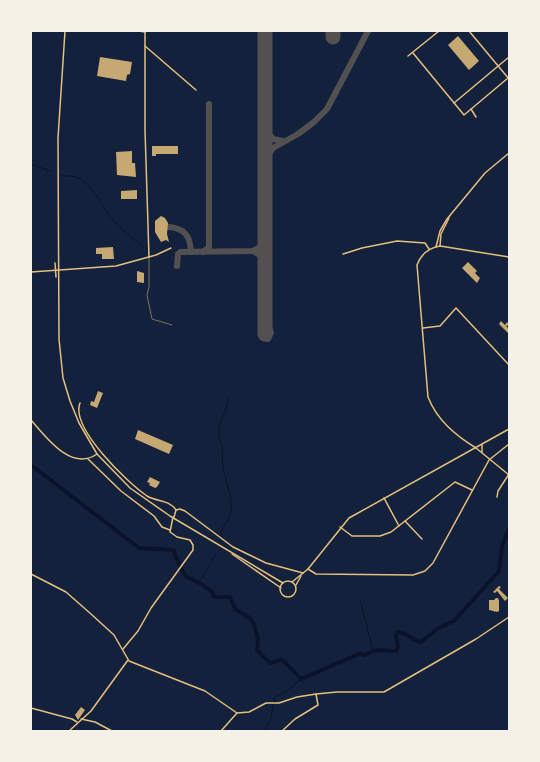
<svg xmlns="http://www.w3.org/2000/svg" width="540" height="762" font-family="'Nunito Sans',sans-serif">
	<rect width="100%" height="100%" fill="#14213d"/>
	<g fill="none" stroke-linecap="round" stroke-linejoin="round">
		<g stroke="#0b132b" stroke-width="1">
			<polyline points="31,164 50,171"/>
			<path d="M61 175C68 177 76 175 82 180 97 191 102 208 115 222 123 231 134 239 143 247"/>
			<path d="M221 535C221 527 229 521 231 512 234 493 218 469 223 448 212 429 226 416 229 397"/>
			<polyline points="199,583 216,554"/>
			<polyline points="360,600 373,650"/>
			<polyline points="264,731 270,721 275,697 284,693 301,679"/>
		</g>
		<path stroke="#0b132b" stroke-width="4" d="M31 465 139 548 174 550 175 555 185 576C193 579 207 587 213 593L214 597H230L235 609 250 618 254 624 258 639 257 650 270 663 281 660 284 661 301 679 359 654 365 655C378 647 382 651 396 651L398 647 396 636 397 632C407 632 412 641 421 642L437 629 454 621 499 571 502 546 509 529"/>
		<g stroke="#525050" stroke-width="6">
			<polyline points="265,128 273,139 283,141"/>
			<polyline points="265,160 273,148 298,134 314,122 327,109 368,31"/>
			<path d="M168 227C185 228 190 236 191 252"/>
			<polyline points="253,251 260,255 265,267"/>
			<polyline points="203,252 209,247 209,104"/>
			<polyline points="177,266 178,254 180,252 253,251 260,247 265,237"/>
			<polyline points="265,313 271,333 268,339 263,338 261,335 265,323"/>
		</g>
		<g stroke="#525050" stroke-width="15">
			<polyline points="333,37 333,31"/>
			<polyline points="265,334 265,31"/>
		</g>
	</g>
	<g fill="#c6a872">
		<polygon points="458,36 479,61 469,70 448,45"/>
		<polygon points="100,57 132,62 130,74 127,75 126,81 97,76"/>
		<polygon points="152,146 178,146 178,154 156,154 156,156 152,156"/>
		<polygon points="132,151 132,163 135,163 136,177 117,175 116,152"/>
		<polygon points="137,190 137,199 121,199 121,191"/>
		<polygon points="161,216 165,218 168,223 167,234 169,242 166,240 161,242 155,232 155,221"/>
		<polygon points="113,247 114,259 102,259 102,254 96,254 96,248"/>
		<polygon points="468,262 477,271 475,273 480,278 477,283 462,268"/>
		<polygon points="137,271 144,273 144,283 137,282"/>
		<polygon points="501,321 505,325 507,322 509,325 506,326 509,329 509,334 499,324"/>
		<polygon points="98,391 103,393 97,408 90,405 91,401 94,402"/>
		<polygon points="138,430 173,445 169,454 135,439"/>
		<polygon points="150,477 160,482 157,487 155,488 149,485 150,483 147,482"/>
		<polygon points="499,586 501,587 499,589 508,598 505,601 497,591 495,593 493,592"/>
		<polygon points="496,598 498,598 499,601 499,611 497,612 489,610 489,600 494,600"/>
		<polygon points="81,707 85,710 78,720 75,715"/>
	</g>
	<g fill="none" stroke-linecap="round" stroke-linejoin="round">
		<polyline stroke="#e5c07b" stroke-width="0.5" points="149,258 149,287 147,295 152,319 172,325"/>
		<g stroke="#e5c07b" stroke-width="1.5">
			<polyline points="139,31 145,32"/>
			<polyline points="145,31 145,130 149,257"/>
			<polyline points="469,31 509,79"/>
			<polyline points="145,46 196,90"/>
			<polyline points="413,53 464,115 508,78"/>
			<polyline points="408,56 439,31"/>
			<polyline points="454,103 509,57"/>
			<polyline points="471,109 476,117"/>
			<polyline points="343,254 362,248 397,241 425,243 429,249"/>
			<polyline points="55,263 56,277"/>
			<polyline points="31,272 116,266 156,255 171,248"/>
			<polyline points="423,328 440,326 456,308 509,365"/>
			<path d="M80 403C70 428 128 483 147 496 157 502 170 500 176 510"/>
			<path d="M31 420C46 437 71 472 97 454"/>
			<polyline points="482,445 482,452"/>
			<polyline points="476,448 509,475"/>
			<polyline points="88,459 121,491 154,516 162,527 170,530"/>
			<polyline points="497,497 498,491 509,474"/>
			<polyline points="384,498 399,526"/>
			<polyline points="176,510 180,509 185,511 233,547 266,563 303,573"/>
			<polyline points="174,517 176,510"/>
			<polyline points="405,521 422,539"/>
			<polyline points="340,527 352,536 380,536 391,532 455,482 472,490"/>
			<polyline points="308,569 316,574 413,575 425,571 433,563 489,460 509,444"/>
			<polyline points="31,708 72,719 77,722"/>
			<polyline points="81,719 95,722 112,731"/>
			<polyline points="69,731 91,711 128,660"/>
			<polyline points="221,731 237,713"/>
			<polyline points="282,731 295,719 318,705 316,694"/>
		</g>
		<g stroke="#e5c07b" stroke-width="1.5">
			<polyline points="65,31 58,138 59,339 63,378 70,401 79,423 97,454 130,488 170,516 283,583"/>
			<polyline points="440,246 441,234 449,218"/>
			<polyline points="436,247 440,231 447,219 485,173 509,153"/>
			<path d="M476 448C455 435 437 420 428 397L417 265C421 254 428 248 440 246L509 257"/>
			<polyline points="232,554 281,588"/>
			<polyline points="31,574 66,592 91,614 114,635 129,661 205,691 237,713 249,712 266,703 279,703 297,697 316,694 337,692 384,692 476,639 509,617"/>
			<circle cx="288" cy="589" r="8"/>
			<polyline points="292,582 308,569 349,518 509,429"/>
			<polyline points="296,585 301,576"/>
			<polyline points="123,649 138,631 151,608 193,550 193,545 190,540 177,537 170,532 173,517"/>
		</g>
	</g>
	<rect width="540" height="762" fill="none" stroke="#f6f1e7" stroke-width="64"/>
</svg>
